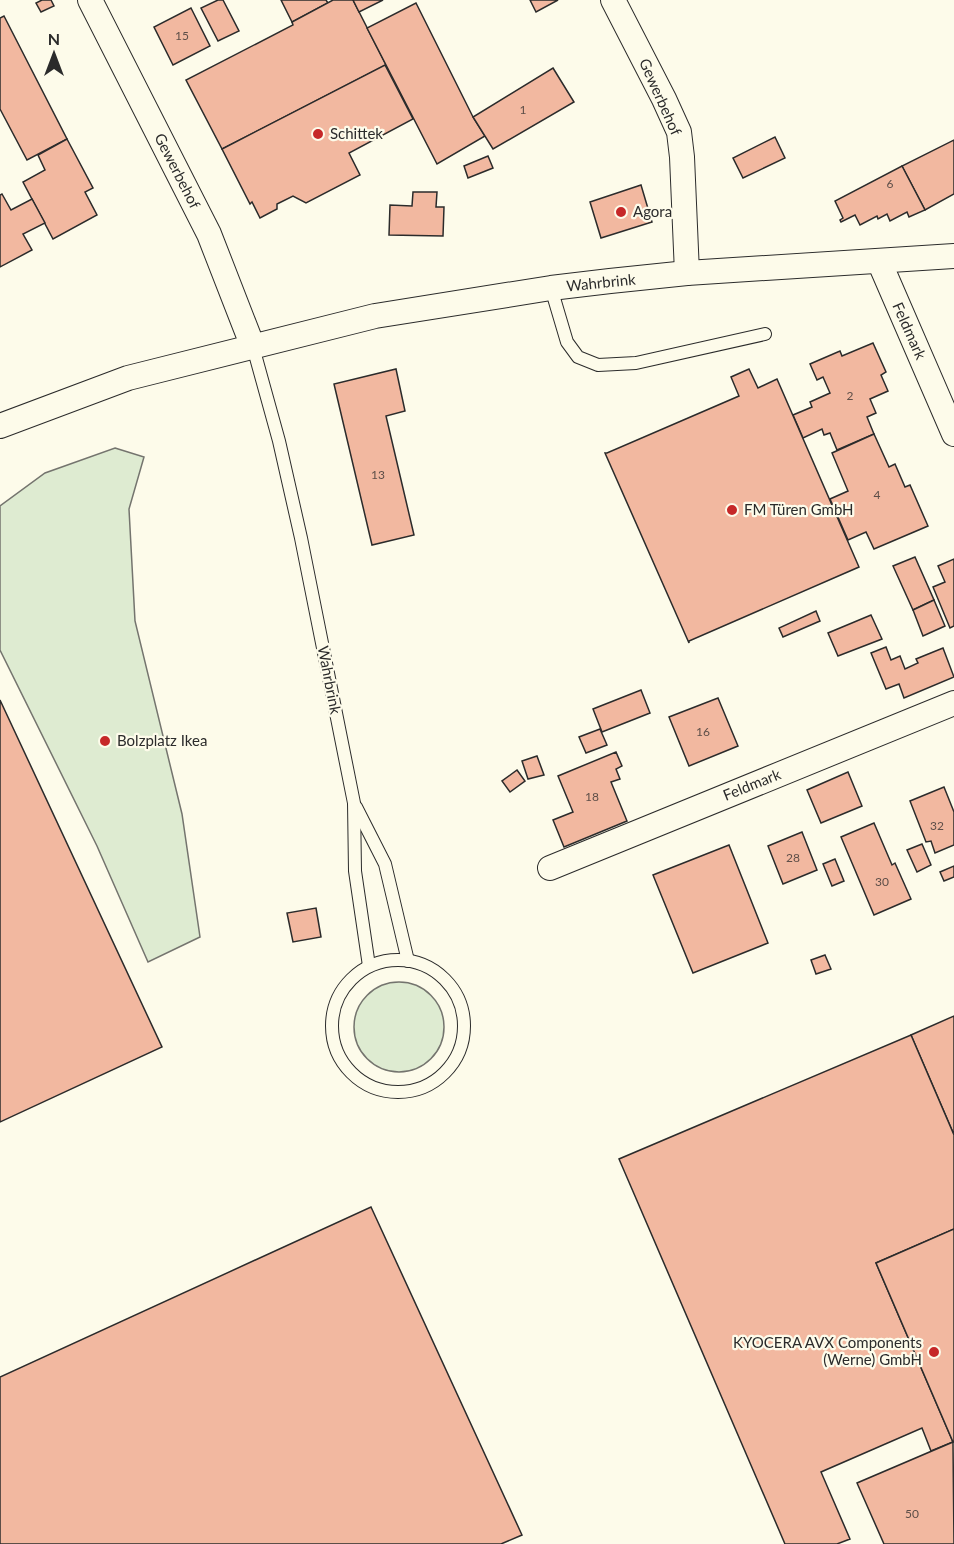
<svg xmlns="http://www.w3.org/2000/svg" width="954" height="1544" font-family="Lato,sans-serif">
	<rect width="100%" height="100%" fill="#fdfbea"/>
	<g fill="#deebd1" stroke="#74746e" stroke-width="1.5">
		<polygon points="115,448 144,457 129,509 135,621 182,814 200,937 148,962 97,846 0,650 0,506 45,473"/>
		<circle cx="399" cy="1027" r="45"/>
	</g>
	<g fill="#f2b8a0" stroke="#2b2b2b" stroke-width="1.5">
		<polygon points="42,0 51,0 54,6 41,12 36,3"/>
		<polygon points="218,0 223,0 239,31 218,41 201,8"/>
		<polygon points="281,0 326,0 328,3 292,22"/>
		<polygon points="333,0 353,0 386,65 222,149 186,80 293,25 292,22"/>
		<polygon points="353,0 383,0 359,12"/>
		<polygon points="530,0 558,0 536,12"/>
		<polygon points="416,3 473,117 485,136 437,164 367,28"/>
		<polygon points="191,8 210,46 173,65 154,27"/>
		<polygon points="4,16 67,139 27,160 0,109 0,18"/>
		<polygon points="385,65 413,119 349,153 360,175 306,203 293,196 277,204 277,209 260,218 252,202 250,204 222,149"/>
		<polygon points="553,68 574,102 493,149 473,117"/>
		<polygon points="775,137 785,158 743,178 733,158"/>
		<polygon points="67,139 93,188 85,192 97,215 53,239 23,182 45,170 38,155"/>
		<polygon points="954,140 954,194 925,210 902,166"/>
		<polygon points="488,156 493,168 468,178 464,166"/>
		<polygon points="902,166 925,210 909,217 907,212 890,221 887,214 878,219 877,216 860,225 855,215 841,222 840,220 843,218 835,201"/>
		<polygon points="641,185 652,222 601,238 590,202"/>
		<polygon points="413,192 437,192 436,207 444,207 443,236 389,235 390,205 412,206"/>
		<polygon points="2,194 11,210 32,199 45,223 23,234 32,250 0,267 0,195"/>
		<polygon points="873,343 886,372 881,375 888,391 870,399 876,413 867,417 874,434 837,450 830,433 824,435 822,429 803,438 793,415 812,407 810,402 830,393 823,377 817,380 810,364 840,351 842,356"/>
		<polygon points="396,369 405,411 386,416 414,535 372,545 334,384"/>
		<polygon points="749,369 758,388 777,379 859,567 689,641 689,643 605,453 607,453 739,396 731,377"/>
		<polygon points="874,434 889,467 895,464 905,487 910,485 928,526 874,549 866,532 848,540 830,499 848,491 832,453"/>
		<polygon points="915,557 934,600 913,610 893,566"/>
		<polygon points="954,559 954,626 950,628 933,587 945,582 938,566"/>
		<polygon points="934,600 945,626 923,636 913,610"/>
		<polygon points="816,611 820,621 783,637 779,628"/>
		<polygon points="871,615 882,639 838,656 828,633"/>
		<polygon points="886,647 891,660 900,656 905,669 918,663 916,659 943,648 954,677 904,698 899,684 886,689 871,653"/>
		<polygon points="641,690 650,713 602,732 593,709"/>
		<polygon points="718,698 738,746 689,766 669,717"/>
		<polygon points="0,700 162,1047 0,1122"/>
		<polygon points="600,729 607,745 586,753 579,737"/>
		<polygon points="616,752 622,766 616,769 620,779 611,782 627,821 564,847 553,820 573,812 558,776"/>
		<polygon points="537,756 544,775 528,779 522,761"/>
		<polygon points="517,770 525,781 510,792 502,781"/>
		<polygon points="848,772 862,806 821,823 807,790"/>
		<polygon points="944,787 954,812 954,845 935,853 931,841 926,842 910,801"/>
		<polygon points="874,823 892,865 895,863 911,899 874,915 841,837"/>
		<polygon points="802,832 817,870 783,884 768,846"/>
		<polygon points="922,844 931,865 917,872 907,850"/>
		<polygon points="729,845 768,943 693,973 653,875"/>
		<polygon points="835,859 844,881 832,886 823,864"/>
		<polygon points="954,866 954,877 944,881 940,872"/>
		<polygon points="316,908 321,937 293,942 287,913"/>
		<polygon points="825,955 831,969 816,974 811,960"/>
		<polygon points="954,1016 954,1135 911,1035"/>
		<polygon points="911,1035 954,1135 954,1229 876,1263 953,1442 931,1451 922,1428 821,1472 850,1539 837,1544 785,1544 619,1159"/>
		<polygon points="371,1207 522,1535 501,1544 0,1544 0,1377"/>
		<polygon points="954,1229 954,1442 953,1442 876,1263"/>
		<polygon points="953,1442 954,1544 884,1544 857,1483"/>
	</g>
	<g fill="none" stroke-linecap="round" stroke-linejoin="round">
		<g stroke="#2b2b2b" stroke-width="14">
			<g id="lane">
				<polyline points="551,288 567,342 578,357 598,365 636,363 765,334"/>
				<polyline points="253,347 279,441 301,538 354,803 355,871 369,966"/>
				<polyline points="356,807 385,864 408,961"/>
				<circle cx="398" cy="1026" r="66"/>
			</g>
		</g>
		<g stroke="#2b2b2b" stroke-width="26">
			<g id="street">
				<polyline points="90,0 209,234 253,347"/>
				<polyline points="613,0 664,99 679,132 682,157 687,273"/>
				<polyline points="879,261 954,434"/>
				<polyline points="0,426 128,378 375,316 551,288 610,281 687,273 954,256"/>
				<polyline points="550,868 954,703"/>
			</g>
		</g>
		<use href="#lane" stroke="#fdfbea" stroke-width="12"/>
		<use href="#street" stroke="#fdfbea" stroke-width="24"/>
	</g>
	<g fill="#c62828" stroke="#fdfbea" stroke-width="2">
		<circle cx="318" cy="134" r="6"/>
		<circle cx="621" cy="212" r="6"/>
		<circle cx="732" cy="510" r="6"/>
		<circle cx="105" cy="741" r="6"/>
		<circle cx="934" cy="1352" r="6"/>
	</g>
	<g text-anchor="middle" stroke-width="4.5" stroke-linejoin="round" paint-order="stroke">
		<g font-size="12" fill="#5d4e48">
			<text x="182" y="40">15</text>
			<text x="523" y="114">1</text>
			<text x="890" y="188">6</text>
			<text x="850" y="400">2</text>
			<text x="378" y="479">13</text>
			<text x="877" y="499">4</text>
			<text x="703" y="736">16</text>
			<text x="592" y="801">18</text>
			<text x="937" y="830">32</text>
			<text x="793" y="862">28</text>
			<text x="882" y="886">30</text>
			<text x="912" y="1518">50</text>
		</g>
		<g font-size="15" fill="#2b2b2b" stroke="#fdfbea">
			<text transform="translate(660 97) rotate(66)" y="5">Gewerbehof</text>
			<text transform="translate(177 171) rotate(63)" y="5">Gewerbehof</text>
			<text transform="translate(601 283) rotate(-6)" y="5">Wahrbrink</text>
			<text transform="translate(909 331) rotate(66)" y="5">Feldmark</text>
			<text transform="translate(329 680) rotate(79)" y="5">Wahrbrink</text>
			<text transform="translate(752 785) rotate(-22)" y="5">Feldmark</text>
		</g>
		<g font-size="15" fill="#2b2b2b" stroke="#fdfbea" text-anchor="start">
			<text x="330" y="139">Schittek</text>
			<text x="633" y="217">Agora</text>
			<text x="744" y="515">FM Türen GmbH</text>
			<text x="117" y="746">Bolzplatz Ikea</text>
			<text x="922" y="1348" text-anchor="end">KYOCERA AVX Components<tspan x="922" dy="17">(Werne) GmbH</tspan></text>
		</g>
	</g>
	<g transform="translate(54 54)" stroke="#fdfbea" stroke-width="4.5" paint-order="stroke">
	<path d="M0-4.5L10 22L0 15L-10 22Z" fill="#2b2b2b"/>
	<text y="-9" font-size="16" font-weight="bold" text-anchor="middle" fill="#2b2b2b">N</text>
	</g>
</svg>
